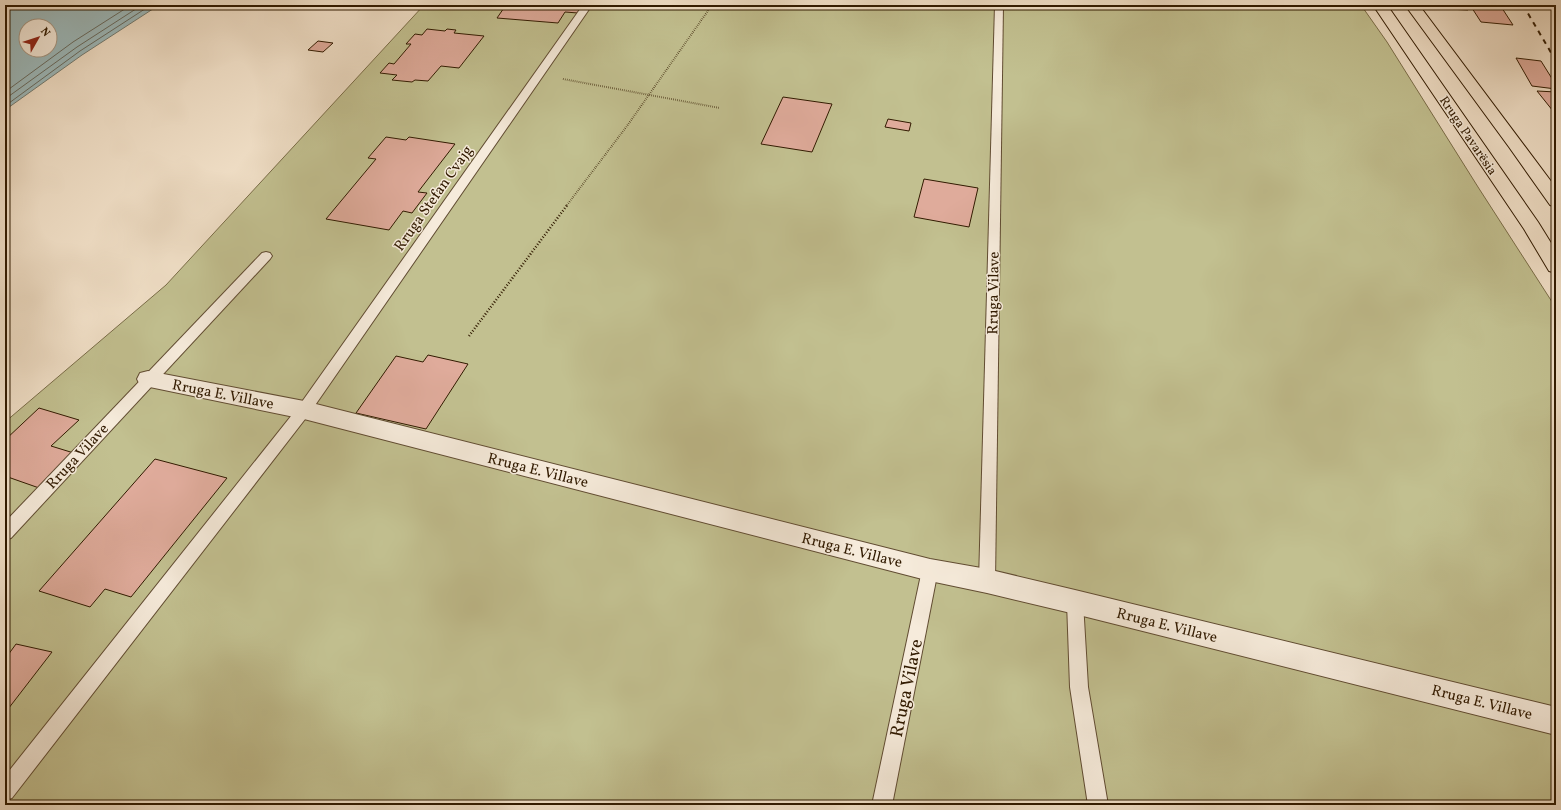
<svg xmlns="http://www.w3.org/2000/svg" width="1561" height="810" font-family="Vollkorn,serif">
	<rect width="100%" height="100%" fill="#f1e0c8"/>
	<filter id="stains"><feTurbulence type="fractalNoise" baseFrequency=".005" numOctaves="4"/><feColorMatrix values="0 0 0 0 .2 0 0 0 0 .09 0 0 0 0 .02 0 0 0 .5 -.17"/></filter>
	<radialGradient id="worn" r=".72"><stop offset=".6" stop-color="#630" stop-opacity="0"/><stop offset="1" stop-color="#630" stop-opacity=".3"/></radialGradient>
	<polygon fill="#c2c090" stroke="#7a6d48" points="424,5 1361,5 1387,42 1478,187 1556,308 1556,805 5,805 5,422 166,285"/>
	<path fill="#9dbbbe" stroke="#727b72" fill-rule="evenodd" d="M5 5H159L82 55 5 110ZM26 26H50V50H26Z"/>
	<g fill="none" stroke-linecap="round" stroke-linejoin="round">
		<g stroke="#676a5f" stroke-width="1">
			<polyline points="5,92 73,42 131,5"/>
			<polyline points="5,99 77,47 142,5"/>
			<polyline points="5,106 80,51 151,5"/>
		</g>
	</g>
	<g fill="#dfab9b" stroke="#311a00">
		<polygon points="506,5 582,5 578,13 565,12 558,23 497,18"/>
		<polygon points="1444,5 1464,5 1468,10 1447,9"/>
		<polygon points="1470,5 1500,5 1513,25 1481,22"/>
		<polygon points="427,29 445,31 447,29 456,30 454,33 484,36 459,68 441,66 428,81 415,80 412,82 392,80 397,75 380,73 389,63 394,64 411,44 406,44 415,34 422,35"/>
		<polygon points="318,41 333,43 323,52 308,50"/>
		<polygon points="1516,58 1541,61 1556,85 1556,89 1532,86"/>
		<polygon points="1537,91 1556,92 1556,111 1553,111"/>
		<polygon points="783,97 832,104 812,152 761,144"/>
		<polygon points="888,119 911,123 909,131 885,127"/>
		<polygon points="386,137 406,140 409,137 455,144 418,192 427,193 412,213 403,211 389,230 326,219 376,159 368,158"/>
		<polygon points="924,179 978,188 969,227 914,217"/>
		<polygon points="428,355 468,364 426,429 356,413 396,356 423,362"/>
		<polygon points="39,408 79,420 51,446 77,454 42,489 5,476 5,440"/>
		<polygon points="155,459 227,478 131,597 105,589 90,607 39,591"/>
		<polygon points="16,644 52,652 5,713 5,654 8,655"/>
	</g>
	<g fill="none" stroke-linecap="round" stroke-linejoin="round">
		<g stroke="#614c32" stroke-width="2">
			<g id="service">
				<polygon points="583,5 592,5 309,414 12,798 5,800 5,776 299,406"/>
				<polygon points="995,5 1003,5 995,581 993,586 987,588 981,586 979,581"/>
				<polygon points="266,252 270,253 272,256 270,259 11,538 5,540 5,522 262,253"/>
				<polygon points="930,563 936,565 938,570 892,805 872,805 922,570 924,565"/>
				<polygon points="1075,594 1081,597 1083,602 1088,687 1108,805 1088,805 1070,687 1067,602 1069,597"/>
			</g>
		</g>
		<g stroke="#614c32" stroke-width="2">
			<polygon id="minor" points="148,371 304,401 930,559 987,569 1075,590 1556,707 1556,735 1075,614 987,593 930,581 304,419 140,385 137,379 140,373"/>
		</g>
		<g stroke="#311a00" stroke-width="2">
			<g id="primary">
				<polygon points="1373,5 1387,5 1538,222 1556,251 1556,273 1549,271 1524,229"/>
				<polygon points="1405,5 1419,5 1556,188 1556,207 1550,205 1509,147"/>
			</g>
		</g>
		<g stroke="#311a00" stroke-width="2" stroke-dasharray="0.5 1.5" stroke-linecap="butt">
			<polyline points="563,79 720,108"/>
			<polyline points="567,205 627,126 712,5"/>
		</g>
		<polyline stroke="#311a00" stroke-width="2.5" stroke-dasharray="1 2" stroke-linecap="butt" points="469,336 568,204"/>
		<use href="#service" fill="#f6ebdb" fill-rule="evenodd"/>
		<use href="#minor" fill="#f6ebdb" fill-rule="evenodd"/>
		<use href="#primary" fill="#f1e0c8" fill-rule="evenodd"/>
		<polyline stroke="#311a00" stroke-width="2" stroke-dasharray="5 5" stroke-linecap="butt" points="1523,5 1556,61"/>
	</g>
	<g text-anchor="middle" stroke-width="3" stroke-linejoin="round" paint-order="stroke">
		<g font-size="13" fill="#311a00" stroke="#f6ebdb">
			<text transform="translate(1469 135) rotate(56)" y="5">Rruga Pavarësia</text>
		</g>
		<g font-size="15" fill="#311a00" stroke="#f6ebdb">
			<text transform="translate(433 198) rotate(-55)" y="5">Rruga Stefan Cvajg</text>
			<text transform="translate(993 293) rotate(-89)" y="5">Rruga Vilave</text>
			<text transform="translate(223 394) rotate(11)" y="5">Rruga E. Villave</text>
			<text transform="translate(77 456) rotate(-47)" y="5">Rruga Vilave</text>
			<text transform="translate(538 470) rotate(14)" y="5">Rruga E. Villave</text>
			<text transform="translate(852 550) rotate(14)" y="5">Rruga E. Villave</text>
			<text transform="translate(1167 625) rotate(14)" y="5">Rruga E. Villave</text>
			<text transform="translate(1482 702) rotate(14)" y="5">Rruga E. Villave</text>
		</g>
		<g font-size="18" fill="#311a00" stroke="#f6ebdb">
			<text transform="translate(906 688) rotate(-78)" y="6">Rruga Vilave</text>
		</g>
	</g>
	<rect width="1561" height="810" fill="none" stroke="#f1e0c8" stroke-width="20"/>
	<rect x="6" y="6" width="1549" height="798" fill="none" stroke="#311a00" stroke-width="2"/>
	<rect x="10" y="10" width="1541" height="790" fill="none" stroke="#311a00"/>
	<g transform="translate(38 38) rotate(51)"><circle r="19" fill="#f6ebdb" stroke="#a79783"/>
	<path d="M0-3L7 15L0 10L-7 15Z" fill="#8f2418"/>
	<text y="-6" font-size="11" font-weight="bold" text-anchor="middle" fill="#311a00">N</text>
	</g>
	<rect width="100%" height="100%" filter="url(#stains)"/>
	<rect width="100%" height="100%" fill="url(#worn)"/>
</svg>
